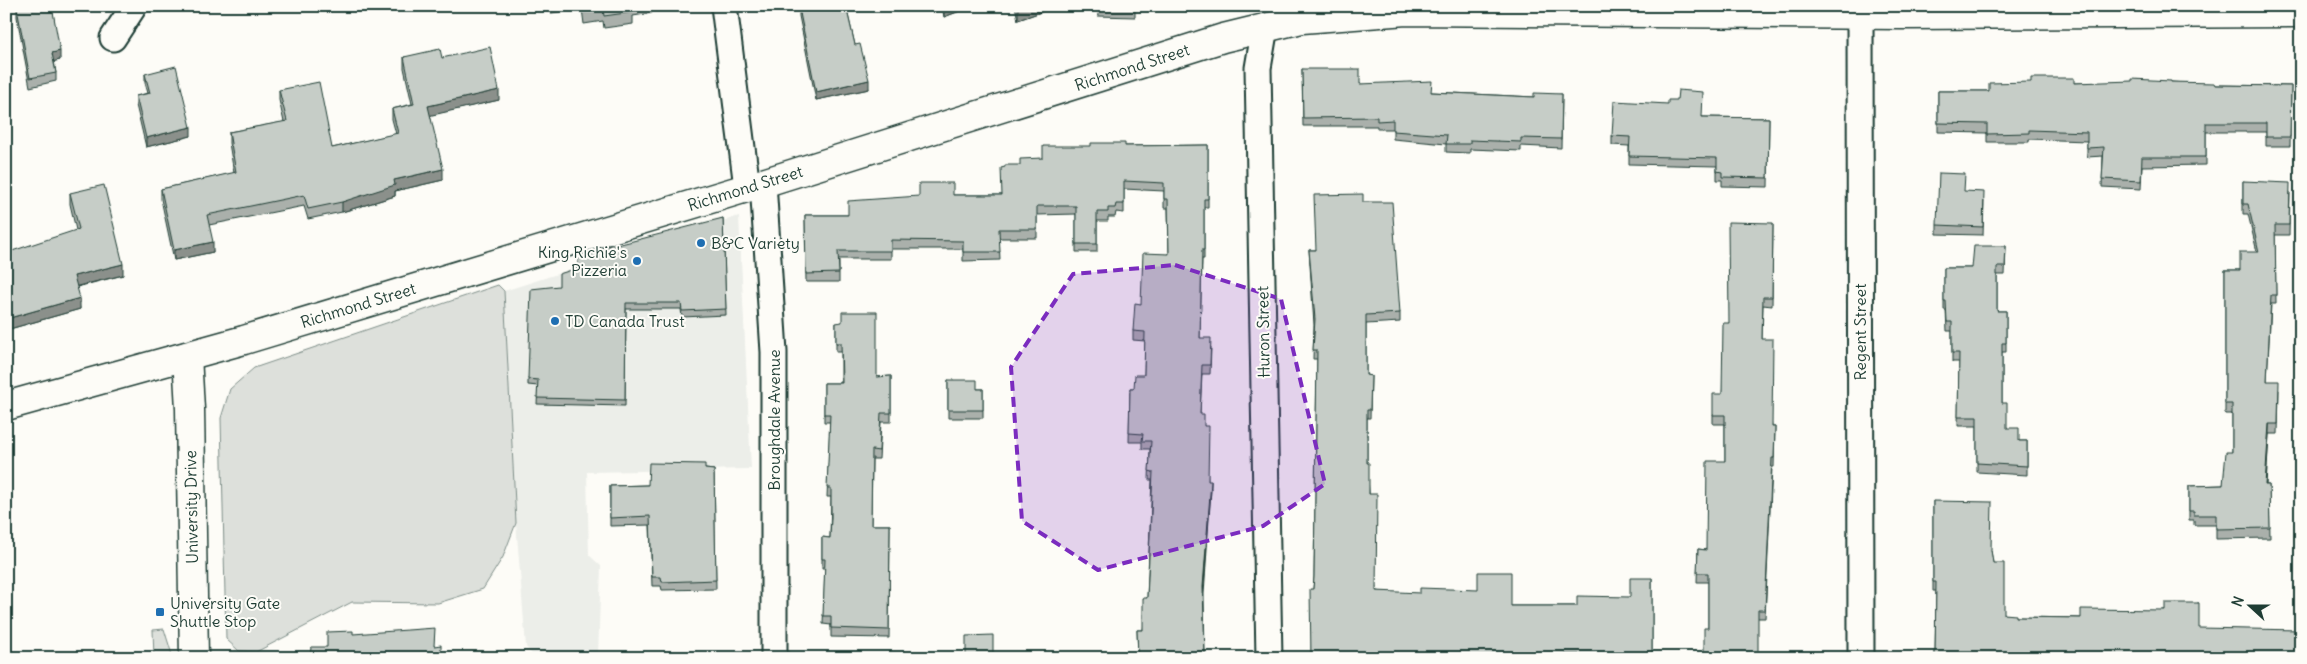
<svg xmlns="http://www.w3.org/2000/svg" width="2307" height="664" font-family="Delius,sans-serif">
	<rect width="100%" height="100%" fill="#fdfcf7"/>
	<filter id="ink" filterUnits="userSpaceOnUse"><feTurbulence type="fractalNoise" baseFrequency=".02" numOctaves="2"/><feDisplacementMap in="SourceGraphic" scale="10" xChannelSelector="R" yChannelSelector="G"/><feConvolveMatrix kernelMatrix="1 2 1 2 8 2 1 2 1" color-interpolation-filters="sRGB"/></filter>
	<g filter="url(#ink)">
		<polygon fill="#eceee9" points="739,216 751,469 587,472 589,555 601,566 598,658 535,658 526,647 516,523 504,291"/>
		<g fill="#dde0db" stroke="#7e8e88">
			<polygon points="498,285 504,291 516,523 503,557 483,589 438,603 352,602 256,652 239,651 226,639 221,418 230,389 254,368"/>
			<polygon points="164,629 173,658 154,658 153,630"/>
		</g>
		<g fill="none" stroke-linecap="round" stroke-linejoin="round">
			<g stroke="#1f3d34" stroke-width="29">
				<g id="street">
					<polyline points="724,6 747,187"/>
					<polyline points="1860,6 1861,658"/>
					<polyline points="1265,27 1258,68 1269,658"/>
					<polyline points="113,38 134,6"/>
					<polyline points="763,183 774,352 774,658"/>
				</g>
			</g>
			<g stroke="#1f3d34" stroke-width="31">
				<g id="secondary">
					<polyline points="187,356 190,409 194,658"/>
					<polyline points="6,406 244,340 763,183 1223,38 1302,19 1406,11 1902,15 2301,13"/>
				</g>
			</g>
			<use href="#street" stroke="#fdfcf7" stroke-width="25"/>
			<use href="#secondary" stroke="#fdfcf7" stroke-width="28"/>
		</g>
		<g fill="#aab0ab" stroke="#1f3d34">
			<polygon points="20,6 52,6 60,60 54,61 56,73 56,81 30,87 17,17 17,8 20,8"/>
			<polygon points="550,6 652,6 652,13 633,16 633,24 604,28 603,21 584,24 582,9 551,13"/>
			<polygon points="800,6 846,6 855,45 869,89 816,100 799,16 799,8 800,7"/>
			<polygon points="942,6 973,6 944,17"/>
			<polygon points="1015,6 1058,6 1018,20"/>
			<polygon points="1098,6 1135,6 1135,17 1098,16"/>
			<polygon points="404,57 442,58 499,100 430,115 443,180 395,191 395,196 342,212 308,219 304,206 209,225 213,252 174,260 161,199 161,189 234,173 229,143 229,132 284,122 279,100 279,90 332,148 396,134 392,119 392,109 412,104 404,68"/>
			<polygon points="1302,69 1360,84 1432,92 1534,97 1562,94 1561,148 1521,146 1521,151 1470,149 1470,153 1446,152 1446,144 1393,139 1393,129 1377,129 1377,126 1303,126"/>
			<polygon points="145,74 191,136 146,147 136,105 136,96 148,93 145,83"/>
			<polygon points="2171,82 2215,85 2291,86 2290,146 2266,146 2266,132 2206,132 2206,165 2142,166 2141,189 2102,187 2103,156 2087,157 2087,141 2029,139 2029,142 1987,142 1987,133 1938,132 1938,91 1989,91 2074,83"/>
			<polygon points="1668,104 1703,117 1769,118 1768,187 1722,186 1722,180 1717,180 1717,166 1629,164 1629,146 1612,145 1612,136"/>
			<polygon points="1208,145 1208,207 1204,207 1204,259 1202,259 1200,338 1211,347 1210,374 1202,374 1200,414 1204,426 1208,481 1211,489 1204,594 1205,658 1138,658 1137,630 1143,630 1147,598 1152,480 1149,480 1150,449 1142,449 1142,442 1129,442 1130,388 1134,388 1144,375 1145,341 1133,340 1133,331 1141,304 1169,254 1168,208 1164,208 1164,191 1124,189 1124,213 1116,212 1115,217 1108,217 1108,221 1097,221 1097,252 1076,252 1076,214 1037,215 1037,238 999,238 1000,260 963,261 963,249 891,249 891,259 839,259 839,282 806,282 805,215 848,215 953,195 1002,195 1020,165 1043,158 1125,146"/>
			<polygon points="2243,181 2290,192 2289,235 2275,235 2276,304 2271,304 2267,381 2279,390 2278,434 2269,434 2266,485 2269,485 2270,538 2216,539 2216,525 2194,525 2194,520 2189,520 2189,486 2223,485 2232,452 2232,414 2225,414 2225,270 2240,270 2257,252 2248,214 2243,214"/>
			<polygon points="1965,192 1984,201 1983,235 1937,234 1937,225"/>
			<polygon points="70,193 123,275 77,287 80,309 6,330 76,230 70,204"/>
			<polygon points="1363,202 1400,313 1400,322 1366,324 1366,375 1371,376 1370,418 1367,418 1367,463 1376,591 1511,606 1577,606 1630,597 1652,578 1652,658 1311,658 1313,589 1314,577 1317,359 1313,359 1314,325 1309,250 1316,250"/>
			<polygon points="723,218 726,315 682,317 681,309 626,309 625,406 537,404 538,386 528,385 528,379 559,286"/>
			<polygon points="1773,223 1772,306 1763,305 1762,339 1772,427 1775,427 1774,467 1772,467 1765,618 1758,618 1708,628 1708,582 1697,582 1698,549 1706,550 1725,461 1725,424 1713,424 1713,415 1722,394 1729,323"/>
			<polygon points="2006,246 2005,275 1997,275 1997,311 2006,311 2006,352 2002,352 2002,403 2007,428 2019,441 2027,441 2027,475 1977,472 1977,426 1958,426 1959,362 1952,362 1952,331 1947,331 1946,310 1944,310 1944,268 1972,268"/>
			<polygon points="836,323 877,377 891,376 891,422 881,422 879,459 872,459 871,525 890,525 889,638 831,637 831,625 823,624 825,568 822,568 822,537 830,538 831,497 827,497 830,422 824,422 824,383 841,383 841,352 836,352"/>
			<polygon points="948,380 977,389 983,389 983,418 948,418"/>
			<polygon points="705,469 714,470 716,589 662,590 661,586 652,586 650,525 610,526 610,486 648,485"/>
			<polygon points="1933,501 1991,551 1993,563 2004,614 2016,617 2081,618 2165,610 2199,603 1935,658 1936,591 1933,591"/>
		</g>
		<g fill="#8b908b" stroke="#1f3d34">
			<polygon points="949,6 973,6 944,17 944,8"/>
			<polygon points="1018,6 1058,6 1018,20"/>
			<polygon points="60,51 60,60 52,62 52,53"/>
			<polygon points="869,80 869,89 816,100 816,92"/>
			<polygon points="499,90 499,100 428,116 428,106"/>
			<polygon points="191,127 191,136 146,147 146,138"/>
			<polygon points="443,169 443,180 395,191 395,196 342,212 342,202 394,180"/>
			<polygon points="213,242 213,252 174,260 174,250"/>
			<polygon points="123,264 123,275 74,287 74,276"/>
			<polygon points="80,298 80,309 6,330 6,319"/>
			<polygon points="2269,424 2269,434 2265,494 2265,485"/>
			<polygon points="1211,481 1211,489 1203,596 1203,587"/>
		</g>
		<g fill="#c6cdc7" stroke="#1f3d34">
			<polygon points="22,6 52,6 60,51 52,53 56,73 30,78 17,8 22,7"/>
			<polygon points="584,6 633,6 633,12 604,16 603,9 584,12"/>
			<polygon points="801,6 846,6 855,45 860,44 869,80 816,92 799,8 802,7"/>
			<polygon points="1098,6 1135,6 1135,8 1098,7"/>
			<polygon points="490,47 499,90 428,106 443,169 394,180 395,185 342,202 308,209 304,195 207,215 213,242 174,250 161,189 236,172 229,132 287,121 279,90 319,82 332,148 398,133 392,109 414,104 404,57 440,49 442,58"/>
			<polygon points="176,66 191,127 146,138 136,96 150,93 145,74"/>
			<polygon points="1302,69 1360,69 1360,84 1432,81 1431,92 1534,97 1534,93 1562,94 1561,139 1521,138 1521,142 1470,140 1470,144 1446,144 1447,135 1393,131 1393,120 1377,121 1377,117 1303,118"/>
			<polygon points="2031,78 2074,78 2074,83 2132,81 2132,79 2171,81 2171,82 2214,83 2215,85 2291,86 2290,137 2266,137 2266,123 2206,123 2206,157 2142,157 2141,181 2102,179 2104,147 2087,148 2087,132 2029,130 2029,133 1987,134 1987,124 1938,123 1938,91 1989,91 1989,83 2031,82"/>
			<polygon points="1678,90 1703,92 1702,117 1769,118 1768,178 1722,177 1722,172 1717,171 1717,158 1629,156 1630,137 1612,136 1614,101 1668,104 1668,100 1677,100"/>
			<polygon points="1091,143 1125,143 1125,146 1208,145 1208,199 1204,199 1204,250 1202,250 1200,338 1211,338 1210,365 1202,365 1200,414 1204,414 1204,426 1209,426 1208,481 1211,481 1203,587 1205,658 1152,658 1152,655 1138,656 1137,630 1143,630 1143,598 1147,598 1153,472 1149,471 1151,441 1142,441 1143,434 1129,433 1130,388 1134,388 1135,375 1144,375 1145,332 1133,331 1135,303 1141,304 1143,253 1169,254 1168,199 1164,199 1164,183 1124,181 1124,204 1116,204 1115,208 1108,208 1108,212 1097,212 1097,244 1076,244 1076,206 1037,206 1037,229 999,229 1000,252 963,252 963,241 891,240 891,251 838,251 839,273 806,274 805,215 848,215 848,201 919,196 919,183 953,183 953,195 1002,195 1001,168 1005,167 1005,165 1020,165 1020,159 1043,158 1043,146 1091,146"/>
			<polygon points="1939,173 1965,174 1964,191 1984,192 1983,227 1937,225"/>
			<polygon points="2243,181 2290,183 2289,225 2275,225 2276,295 2271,295 2267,381 2279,381 2278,424 2269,424 2265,485 2269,485 2270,528 2216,529 2216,515 2194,515 2194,511 2189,511 2189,486 2223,485 2226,452 2232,452 2232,404 2225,404 2225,270 2240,270 2240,252 2259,252 2248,204 2243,204"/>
			<polygon points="104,185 123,264 74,276 80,298 6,319 6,253 79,229 70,193"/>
			<polygon points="1363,194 1363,202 1392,202 1400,313 1366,315 1366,375 1371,376 1370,410 1367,410 1367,463 1369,463 1369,494 1377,494 1376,591 1420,593 1420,588 1478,590 1478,572 1511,572 1511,606 1577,606 1577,596 1630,597 1630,578 1652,578 1652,654 1602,654 1602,657 1579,658 1579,654 1564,654 1448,656 1448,658 1345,657 1345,658 1311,658 1310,589 1313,589 1314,577 1317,350 1313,350 1315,319 1309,250 1316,250 1314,195"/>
			<polygon points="723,218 726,309 682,311 681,303 626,303 625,400 537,398 538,380 528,379 531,289 559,286 559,274 578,268 578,255"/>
			<polygon points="1728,222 1773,223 1772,297 1763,297 1762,339 1773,339 1772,427 1775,427 1774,458 1772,458 1765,610 1758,610 1758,658 1704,658 1704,628 1708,628 1708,573 1697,573 1698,549 1706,550 1707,461 1725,461 1725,415 1713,415 1713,394 1722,394 1723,323 1729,323"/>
			<polygon points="1974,246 2006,246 2005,267 1997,267 1997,311 2006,311 2006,343 2002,343 2002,403 2007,403 2007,428 2019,428 2019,441 2027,441 2027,466 1977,463 1977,417 1958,417 1959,353 1952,353 1952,322 1947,322 1946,301 1944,301 1944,268 1972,268"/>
			<polygon points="842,312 877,312 877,377 891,376 891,413 881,413 879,451 872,450 871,525 890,525 889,630 831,628 831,616 823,616 825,559 822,559 822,537 830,538 831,517 831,488 827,488 830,414 824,414 824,383 842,383 841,343 836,343 836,323 842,322"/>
			<polygon points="948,380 977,380 977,389 983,389 983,410 948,410"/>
			<polygon points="649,463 705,464 705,469 714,470 716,580 662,582 661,577 652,577 650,516 610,518 610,486 648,485"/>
			<polygon points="1933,501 1992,502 1991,550 1993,563 2004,563 2004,614 2016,615 2016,617 2081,618 2081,609 2165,610 2165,603 2199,603 2199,628 2299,630 2299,658 1935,658 1936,582 1933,582"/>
			<polygon points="435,628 434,646 441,645 441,658 310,658 311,647 327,647 327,632 353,631 353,634"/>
			<polygon points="993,635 993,658 966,658 966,636"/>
		</g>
	</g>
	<path fill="#7b2cbf" fill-opacity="0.2" stroke="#7b2cbf" stroke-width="4" stroke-dasharray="10 6" stroke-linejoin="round" d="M1175 265 1281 299 1325 484 1263 526 1098 570 1022 521 1011 367 1073 274Z"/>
	<g fill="#1f6fb2" stroke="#fdfcf7" stroke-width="2">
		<circle cx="701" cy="243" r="5"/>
		<circle cx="637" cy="261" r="5"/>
		<circle cx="555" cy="321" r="5"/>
		<rect x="155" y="607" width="10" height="10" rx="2.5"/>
	</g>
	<g text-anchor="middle" stroke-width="4" stroke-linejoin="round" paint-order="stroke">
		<g font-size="16" fill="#1f3d34" stroke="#fdfcf7">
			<text transform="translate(1132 67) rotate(-18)" y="6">Richmond Street</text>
			<text transform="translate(745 188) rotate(-17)" y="6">Richmond Street</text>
			<text transform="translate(358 305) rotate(-17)" y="6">Richmond Street</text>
			<text transform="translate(1263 332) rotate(-91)" y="6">Huron Street</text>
			<text transform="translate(1860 332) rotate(-90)" y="6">Regent Street</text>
			<text transform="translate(774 420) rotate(-90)" y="6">Broughdale Avenue</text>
			<text transform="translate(191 507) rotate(-91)" y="6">University Drive</text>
		</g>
		<g font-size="16" fill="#1f3d34" stroke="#fdfcf7" text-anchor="start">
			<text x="711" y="249">B&amp;C Variety</text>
			<text x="627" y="258" text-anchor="end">King Richie's<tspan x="627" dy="18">Pizzeria</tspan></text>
			<text x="565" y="327">TD Canada Trust</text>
			<text x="170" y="609">University Gate<tspan x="170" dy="18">Shuttle Stop</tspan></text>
		</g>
	</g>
	<rect width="2307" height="664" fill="none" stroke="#fdfcf7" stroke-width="25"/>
	<rect x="12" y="12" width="2282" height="639" fill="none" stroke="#1f3d34" stroke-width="2" filter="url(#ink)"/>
	<g transform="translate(2250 606) rotate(291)" stroke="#fdfcf7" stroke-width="4" paint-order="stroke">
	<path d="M0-4L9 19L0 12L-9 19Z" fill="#1f3d34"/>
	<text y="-8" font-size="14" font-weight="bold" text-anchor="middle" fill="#1f3d34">N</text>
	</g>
</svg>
